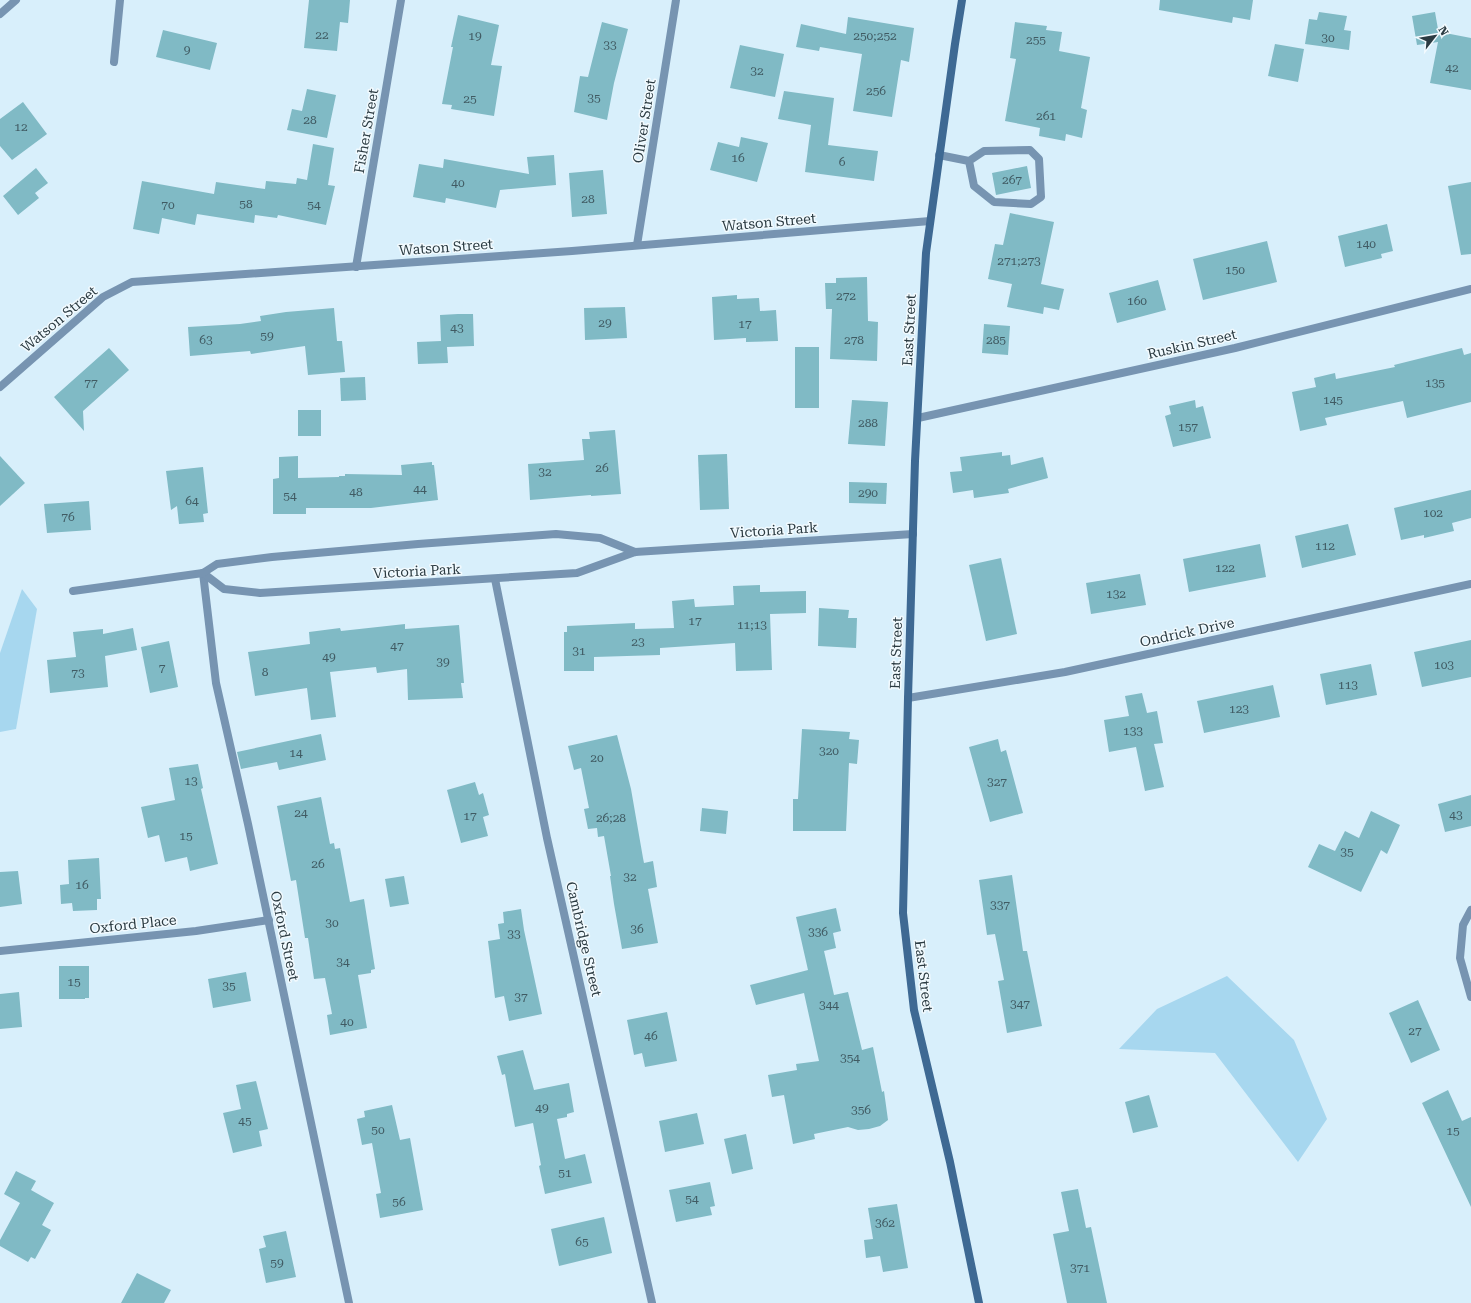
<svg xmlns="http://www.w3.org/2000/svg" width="1471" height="1303" font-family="'Roboto Serif',serif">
	<rect width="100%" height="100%" fill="#d8effb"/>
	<g fill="#a7d7ef">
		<polygon points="22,589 37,609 16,729 0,732 0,653"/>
		<polygon points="1227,976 1294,1040 1327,1119 1298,1162 1215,1053 1119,1049 1157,1009"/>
	</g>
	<g fill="#80bac5">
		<polygon points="309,0 350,0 348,23 340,22 337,51 304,48"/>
		<polygon points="1160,0 1253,0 1250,20 1233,17 1232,23 1159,10"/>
		<polygon points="1319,12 1347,16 1344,30 1351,31 1349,50 1305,44 1309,19 1317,20"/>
		<polygon points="1435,12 1439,35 1440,32 1471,38 1471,90 1430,83 1438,42 1417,45 1412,16"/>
		<polygon points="458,15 499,25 491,65 502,66 494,116 451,109 452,105 442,104 453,47 451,47"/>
		<polygon points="848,17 914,28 909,62 901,60 892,117 853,111 862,54 820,47 819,51 796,47 801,24 846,34"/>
		<polygon points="602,22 628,29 614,83 607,120 574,112 580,76 588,77"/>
		<polygon points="1015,22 1047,26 1046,30 1062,32 1059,51 1090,57 1081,108 1087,110 1082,138 1066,134 1065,141 1039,136 1040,128 1005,121 1016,59 1010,58"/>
		<polygon points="163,30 217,43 210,70 156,57"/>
		<polygon points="1275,44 1304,49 1298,82 1268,76"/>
		<polygon points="740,45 784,54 775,97 730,88"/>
		<polygon points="307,89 336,95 327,138 287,130 292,109 302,111"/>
		<polygon points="784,91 834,98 828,145 878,151 874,181 805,172 811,125 778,119"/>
		<polygon points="23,102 47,134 12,160 0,146 0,119"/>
		<polygon points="741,137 768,143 757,182 710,170 718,142 739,147"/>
		<polygon points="313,144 334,148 328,185 335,186 326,225 278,215 277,218 255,215 254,223 197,214 195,225 162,218 159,234 133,229 142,181 214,194 216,182 265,189 266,181 296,184 297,178 307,180"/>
		<polygon points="554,155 556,185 500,190 496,208 446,198 445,203 413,197 419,164 443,168 444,159 529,174 527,157"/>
		<polygon points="1027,166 1031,188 996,195 992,173"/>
		<polygon points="36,168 48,183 35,193 39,198 18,215 3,196"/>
		<polygon points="603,170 607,214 572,217 569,173"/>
		<polygon points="1471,182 1471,254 1461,255 1448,186"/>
		<polygon points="1010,213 1054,222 1041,284 1064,289 1059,310 1044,307 1043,314 1007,307 1012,284 988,279 995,244 1003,245"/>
		<polygon points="1387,224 1393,251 1381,254 1382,258 1345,267 1338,236"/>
		<polygon points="1267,241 1277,282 1203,300 1193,259"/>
		<polygon points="867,277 868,321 878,322 877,361 830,359 832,309 826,309 825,283 836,283 836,278"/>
		<polygon points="1158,280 1166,310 1117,323 1109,293"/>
		<polygon points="737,295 737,299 759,298 760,311 776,310 778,341 746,342 746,338 714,340 712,297"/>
		<polygon points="625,307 627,338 585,340 584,308"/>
		<polygon points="334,308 337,341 342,341 345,372 308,375 305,346 251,354 250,351 190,356 188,327 240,324 261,321 260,316 286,312"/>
		<polygon points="458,314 473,314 474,346 447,347 448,363 418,364 417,342 441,341 440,315"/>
		<polygon points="984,324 1010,326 1008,355 982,353"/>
		<rect x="795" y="347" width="24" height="61"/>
		<polygon points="109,348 129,370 83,411 84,431 54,397"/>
		<polygon points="1462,348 1464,355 1471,353 1471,402 1407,418 1403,401 1325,418 1327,425 1300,431 1292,392 1316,387 1314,378 1335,373 1336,379 1395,367 1394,365"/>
		<polygon points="365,377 366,400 341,401 340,378"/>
		<polygon points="852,400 888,402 885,446 848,444"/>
		<polygon points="1195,400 1196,408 1203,406 1211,438 1173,447 1165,416 1171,414 1169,406"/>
		<rect x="298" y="410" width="23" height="26"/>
		<polygon points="615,430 621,494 591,496 591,495 530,500 528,464 584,460 582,439 590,439 589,432"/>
		<polygon points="1002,452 1002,456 1010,455 1011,465 1043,457 1048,478 1008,489 1009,493 974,498 973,490 953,493 950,472 962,471 960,457"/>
		<polygon points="727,454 729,509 700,510 698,455"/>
		<polygon points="0,456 25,483 0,506"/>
		<polygon points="298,456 298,478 339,477 339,476 345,476 345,474 402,475 401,465 432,462 432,465 434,465 438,500 371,508 306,508 306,514 273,514 273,479 279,478 279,457"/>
		<polygon points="203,467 208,513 203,514 204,522 179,524 177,506 171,510 166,471"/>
		<polygon points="849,482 887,483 886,504 849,503"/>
		<polygon points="1471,490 1471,518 1452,523 1454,531 1424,538 1424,535 1401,540 1394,508"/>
		<polygon points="89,501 91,530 47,533 44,504"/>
		<polygon points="1348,524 1356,555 1302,568 1295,536"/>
		<polygon points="1260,544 1266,577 1189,592 1183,559"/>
		<polygon points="1001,558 1017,634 986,641 969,565"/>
		<polygon points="1140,574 1146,605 1091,614 1086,583"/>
		<polygon points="760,585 760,592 806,591 806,613 770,614 772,670 736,671 735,643 660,648 660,655 594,657 594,671 564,671 564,632 567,632 567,626 635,623 635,629 674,628 672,601 694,599 695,607 734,605 733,586"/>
		<polygon points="819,608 849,610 848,618 857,618 856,648 818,646"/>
		<polygon points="405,624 405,629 459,625 464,683 461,683 463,698 408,700 407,669 377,673 376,667 330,672 336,717 311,720 307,688 255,696 248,652 310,644 309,632 340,628 341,631"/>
		<polygon points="133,628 137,650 105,656 108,687 50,693 47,660 76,657 73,632 103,629 103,634"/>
		<polygon points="1471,640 1471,677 1422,687 1414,652"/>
		<polygon points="169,641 178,687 150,693 141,647"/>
		<polygon points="1371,664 1377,695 1326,705 1320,674"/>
		<polygon points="1273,685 1280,717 1204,733 1197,701"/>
		<polygon points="1142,693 1147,713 1157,711 1163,743 1154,744 1164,787 1145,791 1136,747 1109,752 1104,720 1129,716 1125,696"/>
		<polygon points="802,729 850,732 849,739 859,740 857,764 849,763 846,831 793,831 793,799 798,799"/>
		<polygon points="321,734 326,760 279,770 277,762 241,769 237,752"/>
		<polygon points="617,735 631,789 643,858 644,863 653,861 657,887 648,889 658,943 622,949 614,904 610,876 611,876 604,836 598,837 597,828 588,829 584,809 589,808 581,768 574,770 568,746"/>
		<polygon points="998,739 1001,752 1006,750 1023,813 990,822 969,747"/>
		<polygon points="198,764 203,788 201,789 218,864 190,871 187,857 165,862 159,835 148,838 141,807 175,800 169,768"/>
		<polygon points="475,782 479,795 483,793 489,815 483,817 488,836 461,843 447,790"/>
		<polygon points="1471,795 1471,826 1445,832 1438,804"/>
		<polygon points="321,797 330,844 334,843 335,849 340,848 350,902 364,899 375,969 371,970 371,973 358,975 367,1028 330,1035 327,1015 332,1014 325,978 314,979 308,938 305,938 296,880 291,881 277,806"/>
		<polygon points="702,808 728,811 726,834 700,831"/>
		<polygon points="1371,811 1400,825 1387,854 1381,850 1361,892 1308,867 1319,844 1335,851 1345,831 1359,838"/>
		<polygon points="99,858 101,899 97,899 97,910 73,911 72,903 61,904 60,885 69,884 68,860"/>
		<polygon points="18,871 22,904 0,907 0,872"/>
		<polygon points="1012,875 1023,951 1027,951 1042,1026 1007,1033 998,981 1004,980 995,934 987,935 979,880"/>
		<polygon points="404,876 409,904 390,907 385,879"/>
		<polygon points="836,908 841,931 833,933 836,948 824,951 834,995 848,992 862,1050 873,1047 882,1092 884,1091 888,1120 880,1126 869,1129 858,1130 848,1127 814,1134 815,1139 793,1144 784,1095 772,1097 768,1075 797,1070 796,1064 819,1061 804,993 756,1005 750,985 808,970 796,917"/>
		<polygon points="521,909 524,930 542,1014 509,1021 504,996 495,998 488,941 500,939 498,924 504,923 503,912"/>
		<polygon points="59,966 89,966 89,998 85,998 85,999 59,999"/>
		<polygon points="246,972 251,1001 213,1008 208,979"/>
		<polygon points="19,992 22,1027 0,1029 0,994"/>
		<polygon points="1418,1000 1440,1050 1411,1063 1389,1013"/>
		<polygon points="667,1012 677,1061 645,1067 642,1053 634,1055 627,1020"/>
		<polygon points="523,1050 534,1090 569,1083 574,1112 567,1114 567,1117 557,1119 565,1159 585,1154 592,1183 545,1194 539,1166 541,1165 533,1123 515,1127 505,1074 502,1075 497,1056"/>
		<polygon points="256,1081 268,1129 259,1131 262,1146 233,1153 223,1113 241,1109 236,1085"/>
		<polygon points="1448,1090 1462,1121 1471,1117 1471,1207 1422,1103"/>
		<polygon points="1149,1095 1158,1127 1133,1133 1125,1102"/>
		<polygon points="392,1105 400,1140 410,1138 423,1210 380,1218 376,1194 381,1193 372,1143 362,1145 357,1119 365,1117 364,1111"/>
		<polygon points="697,1113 704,1144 665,1152 659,1121"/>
		<polygon points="746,1134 753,1169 732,1174 724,1139"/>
		<polygon points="16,1171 36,1181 31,1190 54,1203 42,1225 51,1230 35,1259 31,1257 28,1262 0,1246 0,1240 20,1203 4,1194"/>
		<polygon points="710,1182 715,1206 710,1207 712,1215 676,1222 669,1190"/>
		<polygon points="1078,1189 1086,1228 1091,1227 1107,1303 1067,1303 1053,1234 1069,1231 1061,1192"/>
		<polygon points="897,1204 908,1268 883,1272 880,1256 866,1258 864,1240 873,1239 868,1208"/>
		<polygon points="604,1217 612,1253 559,1266 551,1229"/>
		<polygon points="286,1231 296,1277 266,1283 259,1249 266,1247 263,1236"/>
		<polygon points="137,1273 171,1290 164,1303 121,1303"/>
	</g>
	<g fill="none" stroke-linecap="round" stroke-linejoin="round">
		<g stroke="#7794b1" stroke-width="8">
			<polyline points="114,62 120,0"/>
			<polyline points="939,155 969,161 984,151 1030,150 1039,159 1041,197 1031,204 994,202 974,186 969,161"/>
		</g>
		<g stroke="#7794b1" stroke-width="8">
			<polyline points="0,14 16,0"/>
			<polyline points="637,245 676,0"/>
			<polyline points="356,267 401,0"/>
			<polyline points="0,387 103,297 132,282 572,251 930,221"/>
			<polyline points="203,573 216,683 248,824 349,1303"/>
			<polyline points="203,573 224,589 260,593 577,573 635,552 913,534"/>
			<polyline points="495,579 547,838 652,1303"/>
			<polyline points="73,591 203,573 217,564 272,557 418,544 556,534 600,538 635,552"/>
			<polyline points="908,698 1065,672 1471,584"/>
			<polyline points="1471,910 1463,925 1460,958 1471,997"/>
			<polyline points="0,951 196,931 269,920"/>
		</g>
		<polyline stroke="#7794b1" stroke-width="8" points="918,418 1235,348 1471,289"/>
		<polyline stroke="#3e6993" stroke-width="8" points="962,0 955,44 926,253 915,461 908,698 903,913 914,1010 950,1162 979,1303"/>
	</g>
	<g text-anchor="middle" stroke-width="3" stroke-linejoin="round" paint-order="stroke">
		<g font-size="12" fill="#405b63">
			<text x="322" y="39">22</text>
			<text x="475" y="40">19</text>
			<text x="875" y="40">250;252</text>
			<text x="1328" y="42">30</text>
			<text x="1036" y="44">255</text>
			<text x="610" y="49">33</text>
			<text x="187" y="54">9</text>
			<text x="1452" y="72">42</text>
			<text x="757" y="75">32</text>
			<text x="876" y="95">256</text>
			<text x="594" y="102">35</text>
			<text x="470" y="103">25</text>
			<text x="1046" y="120">261</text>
			<text x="310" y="124">28</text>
			<text x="21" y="131">12</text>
			<text x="738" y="162">16</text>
			<text x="842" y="166">6</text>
			<text x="1012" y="184">267</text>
			<text x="458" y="187">40</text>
			<text x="588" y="203">28</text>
			<text x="246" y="208">58</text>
			<text x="168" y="209">70</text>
			<text x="314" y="209">54</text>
			<text x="1366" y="248">140</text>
			<text x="1019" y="265">271;273</text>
			<text x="1235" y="274">150</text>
			<text x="846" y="300">272</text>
			<text x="1137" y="305">160</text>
			<text x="605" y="327">29</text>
			<text x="745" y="328">17</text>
			<text x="457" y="332">43</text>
			<text x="267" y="340">59</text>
			<text x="206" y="344">63</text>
			<text x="854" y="344">278</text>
			<text x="996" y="344">285</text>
			<text x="91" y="387">77</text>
			<text x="1435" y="387">135</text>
			<text x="1333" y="404">145</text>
			<text x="868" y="427">288</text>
			<text x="1188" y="431">157</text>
			<text x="602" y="472">26</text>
			<text x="545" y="476">32</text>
			<text x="420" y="493">44</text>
			<text x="356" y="496">48</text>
			<text x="868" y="497">290</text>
			<text x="290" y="500">54</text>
			<text x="192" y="505">64</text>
			<text x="1433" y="517">102</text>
			<text x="68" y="521">76</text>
			<text x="1325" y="550">112</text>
			<text x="1225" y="572">122</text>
			<text x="1116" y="598">132</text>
			<text x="695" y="625">17</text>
			<text x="752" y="629">11;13</text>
			<text x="638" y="646">23</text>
			<text x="397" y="650">47</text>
			<text x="579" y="655">31</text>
			<text x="329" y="661">49</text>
			<text x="443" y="666">39</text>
			<text x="1444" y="669">103</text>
			<text x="162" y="672">7</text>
			<text x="265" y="676">8</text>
			<text x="78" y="677">73</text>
			<text x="1348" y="689">113</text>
			<text x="1239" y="713">123</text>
			<text x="1133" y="735">133</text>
			<text x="829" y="755">320</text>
			<text x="296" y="757">14</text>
			<text x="597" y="762">20</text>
			<text x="191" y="785">13</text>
			<text x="997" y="786">327</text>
			<text x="301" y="817">24</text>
			<text x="1456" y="819">43</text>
			<text x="470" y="820">17</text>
			<text x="611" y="822">26;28</text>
			<text x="186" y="840">15</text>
			<text x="1347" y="856">35</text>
			<text x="318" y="868">26</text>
			<text x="630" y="881">32</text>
			<text x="82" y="889">16</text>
			<text x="1000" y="909">337</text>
			<text x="332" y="927">30</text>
			<text x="637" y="933">36</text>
			<text x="818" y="936">336</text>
			<text x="514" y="938">33</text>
			<text x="343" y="966">34</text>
			<text x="74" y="986">15</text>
			<text x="229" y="990">35</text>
			<text x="521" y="1001">37</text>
			<text x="1020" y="1008">347</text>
			<text x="829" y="1009">344</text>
			<text x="347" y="1026">40</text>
			<text x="1415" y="1035">27</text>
			<text x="651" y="1040">46</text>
			<text x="850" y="1062">354</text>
			<text x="542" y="1112">49</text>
			<text x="861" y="1114">356</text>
			<text x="245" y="1125">45</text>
			<text x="378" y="1134">50</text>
			<text x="1453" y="1135">15</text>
			<text x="565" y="1177">51</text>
			<text x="692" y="1203">54</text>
			<text x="399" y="1206">56</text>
			<text x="885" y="1227">362</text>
			<text x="582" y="1246">65</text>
			<text x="277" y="1267">59</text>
			<text x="1080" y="1272">371</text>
		</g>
		<g font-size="14" fill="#2b3b42" stroke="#f2fafe">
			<text transform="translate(644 121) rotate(-81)" y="5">Oliver Street</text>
			<text transform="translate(366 131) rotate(-80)" y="5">Fisher Street</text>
			<text transform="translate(769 222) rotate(-5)" y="5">Watson Street</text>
			<text transform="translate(446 247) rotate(-4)" y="5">Watson Street</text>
			<text transform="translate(59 319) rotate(-40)" y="5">Watson Street</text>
			<text transform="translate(909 330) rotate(-87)" y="5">East Street</text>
			<text transform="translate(1192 344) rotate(-13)" y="5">Ruskin Street</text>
			<text transform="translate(774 530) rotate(-4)" y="5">Victoria Park</text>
			<text transform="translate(417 571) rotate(-3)" y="5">Victoria Park</text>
			<text transform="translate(1187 632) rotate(-12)" y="5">Ondrick Drive</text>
			<text transform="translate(896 653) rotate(-88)" y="5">East Street</text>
			<text transform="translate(133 924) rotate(-6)" y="5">Oxford Place</text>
			<text transform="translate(285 936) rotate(78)" y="5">Oxford Street</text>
			<text transform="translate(584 939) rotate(77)" y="5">Cambridge Street</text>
			<text transform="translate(924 976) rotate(83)" y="5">East Street</text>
		</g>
	</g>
	<g transform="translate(1435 36) rotate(59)" stroke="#f2fafe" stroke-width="3" paint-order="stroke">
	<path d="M0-3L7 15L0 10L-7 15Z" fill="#2b3b42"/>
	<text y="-6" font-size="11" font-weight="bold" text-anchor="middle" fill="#2b3b42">N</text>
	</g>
</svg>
